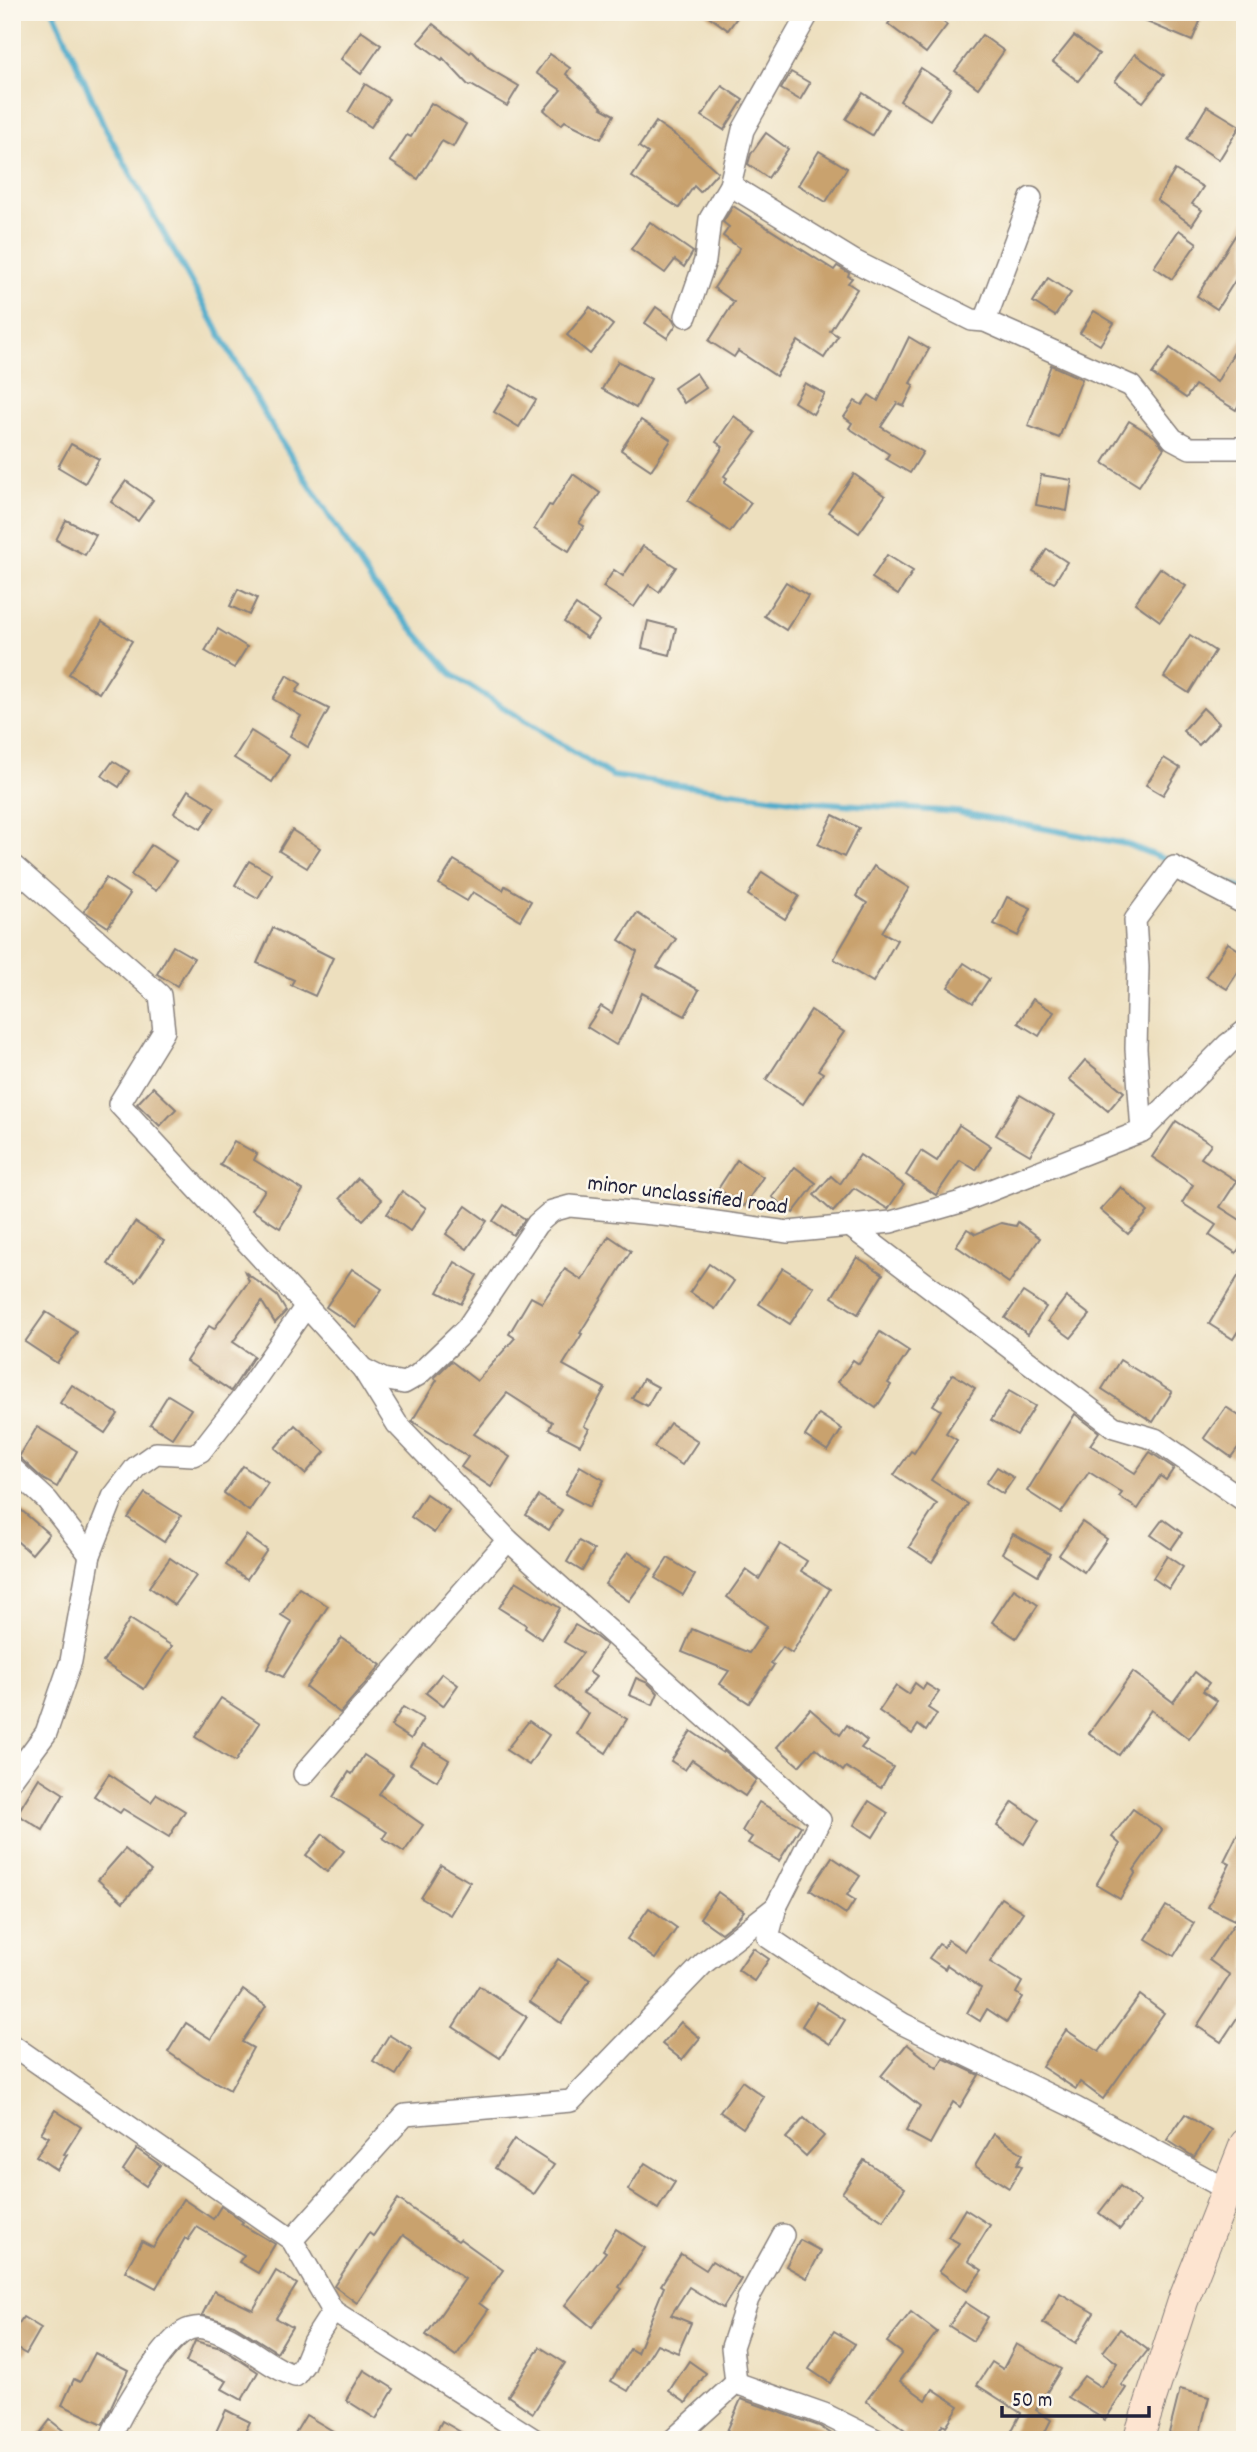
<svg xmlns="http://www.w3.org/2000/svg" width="1257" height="2452" font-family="Dekko,sans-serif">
	<rect width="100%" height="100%" fill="#fbf7ec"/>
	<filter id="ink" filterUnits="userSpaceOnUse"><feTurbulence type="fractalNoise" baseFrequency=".0143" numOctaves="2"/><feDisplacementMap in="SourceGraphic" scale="14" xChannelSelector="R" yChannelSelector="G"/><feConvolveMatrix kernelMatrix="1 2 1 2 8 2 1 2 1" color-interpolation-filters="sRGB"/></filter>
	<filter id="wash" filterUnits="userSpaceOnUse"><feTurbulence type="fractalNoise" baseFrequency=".00686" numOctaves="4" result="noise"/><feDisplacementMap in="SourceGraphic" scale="28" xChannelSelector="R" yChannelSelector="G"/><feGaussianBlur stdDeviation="1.57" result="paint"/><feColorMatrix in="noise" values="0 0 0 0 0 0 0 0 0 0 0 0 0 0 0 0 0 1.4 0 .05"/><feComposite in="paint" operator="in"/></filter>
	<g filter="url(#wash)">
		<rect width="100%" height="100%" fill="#eddfbe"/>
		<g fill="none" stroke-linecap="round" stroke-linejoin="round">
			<g stroke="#4dabcb" stroke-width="6">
				<polyline points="54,12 104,126 268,420 372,583 454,676 612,776 800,801 957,812 1126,844 1174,863"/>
				<polyline points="1220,880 1245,890"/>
			</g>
		</g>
		<g id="blocks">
			<g fill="#c9a26e">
				<polygon points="703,12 741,12 728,30"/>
				<polygon points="897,12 931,12 947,25 926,53 888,24"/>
				<polygon points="1123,12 1204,12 1192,41"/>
				<polygon points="433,24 470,53 472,51 488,68 519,86 507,106 471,85 469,86 443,58 442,60 418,42"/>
				<polygon points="361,31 381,45 361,74 341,59"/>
				<polygon points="982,35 1004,51 978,88 955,71"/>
				<polygon points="1074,36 1099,54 1078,81 1053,62"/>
				<polygon points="550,54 570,68 566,74 602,107 601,108 614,115 601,139 565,121 561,125 544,110 561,90 536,73"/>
				<polygon points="1135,54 1164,75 1143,102 1115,81"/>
				<polygon points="921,68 951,88 930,120 900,101"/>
				<polygon points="791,72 810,83 800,100 781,89"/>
				<polygon points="365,84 389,99 371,127 348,112"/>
				<polygon points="722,86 743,100 724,130 702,116"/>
				<polygon points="863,93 888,109 872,135 846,119"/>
				<polygon points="431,103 466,124 453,147 442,141 418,179 390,161 407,135 411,137"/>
				<polygon points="1207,106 1240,126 1219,160 1187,139"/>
				<polygon points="656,122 682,140 718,172 700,192 694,186 679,208 632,177 648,153 639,147"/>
				<polygon points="766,133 788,149 768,178 748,164 751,154"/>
				<polygon points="819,151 847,168 826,202 798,185"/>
				<polygon points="1175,170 1203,187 1192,204 1202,210 1192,225 1157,200"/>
				<polygon points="733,206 834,270 837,266 849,273 848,276 852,278 848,283 857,289 830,331 838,336 824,358 798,341 776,376 738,351 734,357 709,341 734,302 714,288 740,248 723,236 729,227 723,222"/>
				<polygon points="1245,220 1245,265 1217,309 1197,296"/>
				<polygon points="650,222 693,252 684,267 675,260 665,273 631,249"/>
				<polygon points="1179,230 1197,243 1172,279 1154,267"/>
				<polygon points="1048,278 1071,293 1055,316 1033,302"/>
				<polygon points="590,307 613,325 590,354 567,335"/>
				<polygon points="656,307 673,319 676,325 667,338 645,323"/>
				<polygon points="1094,311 1114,323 1100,345 1080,333"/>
				<polygon points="1245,333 1245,393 1236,410 1195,385 1186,398 1152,374 1170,348 1217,382"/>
				<polygon points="909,337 929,349 910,383 914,385 904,406 897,403 881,427 923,452 910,473 886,459 889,454 849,428 852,423 844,417 855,401 862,405 869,395 878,401"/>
				<polygon points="618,361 651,379 636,408 602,389"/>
				<polygon points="1051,365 1082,379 1059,438 1028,426"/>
				<polygon points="696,373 706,388 684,403 674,388"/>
				<polygon points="805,383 825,394 813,414 794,402"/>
				<polygon points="511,385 536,400 519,427 494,412"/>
				<polygon points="734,416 756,433 724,476 727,478 724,483 751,503 730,532 712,519 713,517 688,501 723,447 716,442"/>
				<polygon points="641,420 671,440 651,470 621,450"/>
				<polygon points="1129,421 1155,437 1164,448 1139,486 1103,463"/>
				<polygon points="71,444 99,459 85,483 58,467"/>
				<polygon points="573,474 600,493 579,523 584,526 569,551 534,529 549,505 552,506"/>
				<polygon points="854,474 885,496 859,533 828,512"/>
				<polygon points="1041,475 1072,480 1067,511 1036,505"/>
				<polygon points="126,481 153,500 138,521 111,502"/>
				<polygon points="66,520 96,535 85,555 56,540"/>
				<polygon points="643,546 676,567 659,592 649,585 634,607 603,587 614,570 623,576"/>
				<polygon points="1047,549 1067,562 1054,583 1033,571"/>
				<polygon points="887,555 913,571 898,595 872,578"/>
				<polygon points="1160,568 1186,586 1160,621 1135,603"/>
				<polygon points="786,582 808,596 786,630 764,616"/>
				<polygon points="238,589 257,598 249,615 230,606"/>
				<polygon points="576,605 599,621 587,638 564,622"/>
				<polygon points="648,621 676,628 670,655 642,648"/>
				<polygon points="102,622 132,641 99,693 69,674"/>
				<polygon points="218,629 247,647 234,668 205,651"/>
				<polygon points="1190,635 1215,651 1189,693 1164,677"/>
				<polygon points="287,675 301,684 296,692 329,709 308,747 290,736 301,716 273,699"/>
				<polygon points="1203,708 1219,723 1199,745 1183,731"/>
				<polygon points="251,731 289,755 272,782 234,758"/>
				<polygon points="1164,758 1180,768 1163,795 1146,785"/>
				<polygon points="113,761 129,771 119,787 102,776"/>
				<polygon points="188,790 215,807 201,829 174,813"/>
				<polygon points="833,815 859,828 844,857 818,844"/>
				<polygon points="292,830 320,848 307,868 279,851"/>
				<polygon points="151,845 176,861 156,891 131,875"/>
				<polygon points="454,860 503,890 505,886 531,901 520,920 473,892 467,901 439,884"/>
				<polygon points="249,861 272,874 258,898 235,885"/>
				<polygon points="874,866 909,888 882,932 897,940 873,982 834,959 867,903 856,896"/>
				<polygon points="762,872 799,896 785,919 748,895"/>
				<polygon points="106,878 130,894 108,927 84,911"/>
				<polygon points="1007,897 1031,908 1018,936 994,924"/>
				<polygon points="637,913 676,939 657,967 699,990 685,1016 642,993 627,1028 616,1045 587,1027 601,1006 612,1013 637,952 619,940"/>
				<polygon points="273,928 333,958 315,996 291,985 294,980 257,963"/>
				<polygon points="1228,943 1245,954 1245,961 1227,989 1206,976"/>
				<polygon points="173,946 194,958 177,986 157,974"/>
				<polygon points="964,963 989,979 973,1003 948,987"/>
				<polygon points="1033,999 1054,1012 1039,1036 1018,1023"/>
				<polygon points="811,1010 844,1032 818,1070 823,1073 803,1104 766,1080"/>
				<polygon points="1085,1060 1124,1092 1108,1111 1069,1079"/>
				<polygon points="153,1087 176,1109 160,1126 137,1104"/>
				<polygon points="1020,1095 1054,1115 1030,1155 996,1135"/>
				<polygon points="1176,1121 1211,1144 1201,1158 1237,1181 1220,1207 1245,1223 1245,1240 1236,1253 1209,1235 1216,1225 1182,1203 1193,1185 1152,1157"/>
				<polygon points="959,1125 991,1146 976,1170 960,1160 936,1195 906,1175 921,1151 937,1161"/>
				<polygon points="234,1141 257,1154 254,1160 303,1190 280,1228 252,1210 265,1190 220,1165"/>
				<polygon points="860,1155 904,1185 888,1209 854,1188 833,1212 814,1195 831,1176 840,1184"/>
				<polygon points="737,1160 763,1177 744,1206 718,1189"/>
				<polygon points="795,1167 816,1183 793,1213 772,1197"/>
				<polygon points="358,1178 382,1200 363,1220 340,1198"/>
				<polygon points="1121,1187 1148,1212 1128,1234 1100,1210"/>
				<polygon points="402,1191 426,1208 410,1231 387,1214"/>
				<polygon points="504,1205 525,1219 513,1235 493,1221"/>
				<polygon points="466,1206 487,1221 467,1249 446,1234"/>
				<polygon points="135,1222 164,1241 136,1282 108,1264"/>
				<polygon points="1018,1222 1040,1238 1009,1283 956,1246 967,1229 976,1234 1001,1223 1016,1226"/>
				<polygon points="609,1236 631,1251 580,1333 582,1334 563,1365 605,1388 584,1426 589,1429 580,1445 549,1429 552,1422 507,1393 474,1434 510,1457 491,1487 461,1467 468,1457 412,1421 437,1380 434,1378 451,1361 477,1381 515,1338 509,1334 531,1297 542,1303 565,1269 582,1280"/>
				<polygon points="857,1257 883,1274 858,1314 832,1297"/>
				<polygon points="455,1262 477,1275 461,1304 438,1292"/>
				<polygon points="709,1264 734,1281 715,1309 690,1292"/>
				<polygon points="1245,1265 1245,1320 1233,1339 1209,1324"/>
				<polygon points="783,1268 814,1287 790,1324 759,1304"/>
				<polygon points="352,1269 382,1289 356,1327 326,1307"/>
				<polygon points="245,1272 277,1296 286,1311 275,1323 262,1302 233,1342 254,1356 231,1391 186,1361 209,1326 214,1329 249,1281"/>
				<polygon points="1023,1292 1046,1307 1028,1334 1005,1318"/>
				<polygon points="1066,1297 1090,1315 1071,1338 1048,1321"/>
				<polygon points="46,1312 77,1332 57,1363 25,1342"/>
				<polygon points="880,1332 909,1351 888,1383 891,1385 876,1408 838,1382 853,1360 859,1364"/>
				<polygon points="1120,1360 1172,1392 1153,1422 1102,1389"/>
				<polygon points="953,1374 975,1388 946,1433 957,1440 931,1480 968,1504 932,1562 909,1547 937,1504 894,1475 911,1451 914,1453 941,1410 933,1405"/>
				<polygon points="643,1379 658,1387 647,1406 632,1398"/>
				<polygon points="72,1385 118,1414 105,1433 60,1403"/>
				<polygon points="1009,1391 1035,1406 1017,1435 991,1420"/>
				<polygon points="168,1395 191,1409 172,1438 150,1424"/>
				<polygon points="1226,1407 1245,1420 1245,1438 1231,1457 1204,1438"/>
				<polygon points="819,1414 842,1429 828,1451 805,1436"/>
				<polygon points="1075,1414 1099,1432 1090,1445 1135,1473 1150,1452 1174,1468 1166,1480 1160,1476 1138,1509 1119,1497 1122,1493 1089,1472 1061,1513 1027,1491"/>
				<polygon points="670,1423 698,1441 682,1465 654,1447"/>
				<polygon points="295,1425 325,1452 305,1474 275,1448"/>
				<polygon points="37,1427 77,1451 57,1487 43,1479 19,1457"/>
				<polygon points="243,1466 268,1483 249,1511 224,1493"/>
				<polygon points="580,1466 604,1480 589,1507 565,1494"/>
				<polygon points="997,1467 1014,1478 1003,1494 986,1483"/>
				<polygon points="145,1493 181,1516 164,1542 128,1518"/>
				<polygon points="426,1494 449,1510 434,1533 411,1517"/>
				<polygon points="539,1496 562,1510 549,1530 526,1515"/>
				<polygon points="21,1510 49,1534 32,1554 12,1537 12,1521"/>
				<polygon points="1163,1519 1182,1533 1171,1549 1151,1535"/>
				<polygon points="1082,1522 1107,1539 1084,1572 1059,1555"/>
				<polygon points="1013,1534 1050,1554 1038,1575 1002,1553"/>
				<polygon points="246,1535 267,1550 247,1579 226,1565"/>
				<polygon points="579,1541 594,1550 582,1571 567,1562"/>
				<polygon points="780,1544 807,1561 801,1571 830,1589 792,1653 783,1647 771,1663 774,1665 749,1703 720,1684 729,1671 682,1652 692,1629 749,1653 767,1626 727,1597 746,1570 759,1579"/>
				<polygon points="628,1552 652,1569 629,1601 605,1584"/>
				<polygon points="1167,1556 1183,1567 1169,1589 1153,1578"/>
				<polygon points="170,1558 196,1576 175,1605 149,1587"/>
				<polygon points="668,1558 695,1575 683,1595 655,1578"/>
				<polygon points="516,1581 560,1608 541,1639 525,1628 526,1625 499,1608"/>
				<polygon points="299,1588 328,1606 283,1677 267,1669 292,1622 281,1615"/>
				<polygon points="1014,1589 1038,1605 1016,1638 992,1622"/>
				<polygon points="130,1619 172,1646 144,1689 103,1662"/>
				<polygon points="575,1625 596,1637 606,1645 589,1672 596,1677 583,1693 627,1719 606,1753 577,1734 589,1714 556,1687 583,1653 564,1642"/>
				<polygon points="342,1638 381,1665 340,1713 306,1687"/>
				<polygon points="1133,1672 1173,1702 1195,1672 1209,1683 1203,1691 1217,1701 1189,1739 1151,1710 1119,1755 1089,1733"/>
				<polygon points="442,1673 458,1685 443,1706 426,1693"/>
				<polygon points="636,1678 648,1683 658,1693 653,1705 629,1695"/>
				<polygon points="915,1683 923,1689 926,1684 939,1692 928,1708 937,1714 926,1731 918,1725 912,1734 879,1711 896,1686 908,1694"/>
				<polygon points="221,1698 260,1723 235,1762 195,1737"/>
				<polygon points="403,1707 423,1719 411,1739 391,1726"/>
				<polygon points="810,1709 840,1735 847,1725 867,1741 861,1748 893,1767 881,1788 846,1767 843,1771 815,1748 799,1766 777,1747"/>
				<polygon points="529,1721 549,1735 529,1765 506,1750"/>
				<polygon points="691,1731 723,1753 724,1751 756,1780 745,1796 692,1760 685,1770 671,1761"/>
				<polygon points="423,1744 449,1760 437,1781 410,1764"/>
				<polygon points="364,1755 393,1774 379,1794 423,1825 404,1852 383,1838 387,1832 333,1797 349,1772 352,1774"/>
				<polygon points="109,1774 151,1802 157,1794 185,1811 169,1837 123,1809 120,1813 94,1796"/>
				<polygon points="39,1778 64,1794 43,1830 17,1814"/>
				<polygon points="869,1801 888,1813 873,1837 854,1825"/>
				<polygon points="759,1802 801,1826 779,1861 748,1843 752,1837 742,1831"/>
				<polygon points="1013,1802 1039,1820 1024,1844 997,1826"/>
				<polygon points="1133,1809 1162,1830 1134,1870 1136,1872 1120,1899 1096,1885 1120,1844 1112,1837"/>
				<polygon points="1245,1819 1245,1899 1234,1920 1208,1907 1230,1864 1224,1861"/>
				<polygon points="323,1834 344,1851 327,1872 306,1855"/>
				<polygon points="125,1849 151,1871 123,1902 98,1880"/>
				<polygon points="832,1857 860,1876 847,1895 855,1900 846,1914 810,1890"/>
				<polygon points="441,1865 470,1882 450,1915 421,1898"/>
				<polygon points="718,1892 744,1911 735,1922 721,1933 700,1918"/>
				<polygon points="1001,1898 1023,1912 990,1962 1022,1982 1016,1993 1022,1997 1007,2022 987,2009 980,2021 967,2013 981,1988 947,1965 945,1969 929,1958 939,1944 944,1947 948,1940 965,1951"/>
				<polygon points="1166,1906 1194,1923 1174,1956 1146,1939"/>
				<polygon points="649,1908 677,1928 655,1959 627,1939"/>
				<polygon points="1234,1924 1245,1931 1245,2006 1221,2042 1197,2026 1230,1975 1209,1960"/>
				<polygon points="753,1948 769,1959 754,1981 738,1970"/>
				<polygon points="558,1959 590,1980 561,2023 530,2002"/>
				<polygon points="479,1986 527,2017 500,2058 453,2027"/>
				<polygon points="243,1990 266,2006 242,2042 253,2048 230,2090 204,2076 168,2052 186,2023 211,2039"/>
				<polygon points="1140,1995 1164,2013 1103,2099 1080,2082 1076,2089 1042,2067 1066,2030 1099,2052"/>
				<polygon points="817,2002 845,2020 830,2044 802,2026"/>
				<polygon points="681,2022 700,2038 682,2060 662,2044"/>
				<polygon points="389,2035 412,2049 396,2075 373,2061"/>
				<polygon points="907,2044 937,2068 943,2058 979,2075 960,2107 953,2102 930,2144 906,2131 920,2106 881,2076"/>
				<polygon points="742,2081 764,2097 743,2128 720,2112"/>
				<polygon points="55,2110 81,2127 64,2154 67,2155 57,2170 36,2156 49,2137 41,2133"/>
				<polygon points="1185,2114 1211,2131 1194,2157 1167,2140"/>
				<polygon points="804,2118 824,2136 806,2156 786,2138"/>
				<polygon points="994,2134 1023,2154 1017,2164 1022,2166 1009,2188 975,2166"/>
				<polygon points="514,2139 554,2165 534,2194 495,2168"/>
				<polygon points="137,2149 160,2165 146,2186 123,2170"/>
				<polygon points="864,2160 905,2188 883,2221 842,2193"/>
				<polygon points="645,2163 675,2182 658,2209 628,2190"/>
				<polygon points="1120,2186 1140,2202 1120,2229 1099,2213"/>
				<polygon points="183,2199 213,2219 221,2206 243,2222 241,2224 275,2244 258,2273 239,2262 244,2255 197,2227 188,2240 185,2238 156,2288 125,2271 142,2241 153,2247"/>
				<polygon points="398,2199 458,2241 460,2239 503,2270 479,2303 488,2310 456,2356 426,2335 465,2279 403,2235 357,2303 334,2286 369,2233 373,2236"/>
				<polygon points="965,2209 990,2225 968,2261 982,2270 967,2291 939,2271 959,2243 948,2237"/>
				<polygon points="616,2229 645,2248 619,2287 622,2289 592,2327 565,2305 606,2252 603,2250"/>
				<polygon points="800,2240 821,2251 807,2278 786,2266"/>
				<polygon points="681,2254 706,2270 712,2261 741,2279 723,2308 689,2287 671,2315 691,2323 678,2353 657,2344 628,2391 611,2381 630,2349 637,2353 664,2287 661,2285"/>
				<polygon points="276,2271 297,2284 276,2318 292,2327 277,2352 234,2325 202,2315 214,2291 253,2310"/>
				<polygon points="1060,2293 1094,2313 1076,2343 1043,2323"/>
				<polygon points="965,2302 988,2317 973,2341 949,2326"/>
				<polygon points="911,2312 937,2332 900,2381 926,2400 933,2389 959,2406 946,2426 943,2424 932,2440 899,2440 905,2430 866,2401 902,2353 887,2342"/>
				<polygon points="23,2317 41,2328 26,2354 12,2346 12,2334"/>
				<polygon points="1120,2329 1148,2350 1121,2385 1126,2388 1105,2420 1068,2397 1084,2376 1101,2387 1117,2363 1103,2352"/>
				<polygon points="834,2331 855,2344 830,2383 809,2369"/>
				<polygon points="195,2341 221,2348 258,2372 242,2400 222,2389 227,2381 186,2362"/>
				<polygon points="1016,2344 1061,2369 1036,2410 1051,2420 1041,2440 1007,2440 1021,2413 977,2385 992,2362 1003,2369"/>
				<polygon points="540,2347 565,2363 533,2413 508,2396"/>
				<polygon points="95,2353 128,2370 103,2424 62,2405 74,2379 80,2382"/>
				<polygon points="689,2361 706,2373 686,2403 669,2391"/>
				<polygon points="364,2370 394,2389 376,2419 346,2400"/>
				<polygon points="1180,2389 1209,2397 1198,2440 1169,2433"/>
				<polygon points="741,2399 819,2426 841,2440 723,2440"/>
				<polygon points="226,2410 250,2422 241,2440 227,2440 215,2434"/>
				<polygon points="306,2415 348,2440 291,2440"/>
				<polygon points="50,2420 75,2440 35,2440"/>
				<polygon points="442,2421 474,2440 432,2440"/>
			</g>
		</g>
	</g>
	<g filter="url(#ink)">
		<use href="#blocks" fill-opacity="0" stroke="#88807c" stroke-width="2"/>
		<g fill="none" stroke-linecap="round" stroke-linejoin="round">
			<g stroke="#88807c" stroke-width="24">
				<g id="minor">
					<polyline points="730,185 854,261 972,320 985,321 1131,386 1173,439 1190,448 1245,448"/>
					<polyline points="686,316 705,261 710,219 730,185 743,130 809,12"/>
					<polyline points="985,321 1031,198"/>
					<polyline points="12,865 160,995 164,1031 119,1104 306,1306"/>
					<polyline points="1142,1131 1228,1044 1245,1031"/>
					<polyline points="851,1227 1114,1427 1155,1439 1245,1501"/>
					<polyline points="363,1369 397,1424 508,1540 820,1820 776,1907 768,1937 839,1985 903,2024 1076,2108 1226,2189 1245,2197"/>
					<polyline points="12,1468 47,1500 90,1555"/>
					<polyline points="304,1774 508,1540"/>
					<polyline points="12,1779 46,1733 71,1661 90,1555 113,1497 136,1467 156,1453 193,1455 201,1451 243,1397 306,1306 363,1369 383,1379 404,1383 418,1375 467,1328 537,1224 552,1211 570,1206 673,1216 788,1232 891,1222 961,1202 1142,1131 1136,1049 1138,967 1135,920 1174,867 1245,904"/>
					<polyline points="12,2045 292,2240 333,2311 535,2440"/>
					<polyline points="292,2240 405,2115 571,2101 704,1963 776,1907"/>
					<polyline points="736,2383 732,2347 748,2299 783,2235"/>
					<polyline points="736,2383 824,2414 876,2440"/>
					<path d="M110 2440C119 2415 164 2340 187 2330 191 2328 199 2327 203 2328 237 2334 263 2365 295 2376L304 2364 313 2342 333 2311"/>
					<polyline points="673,2440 736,2383"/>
				</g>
			</g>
			<g stroke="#88807c" stroke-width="32">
				<polyline id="secondary" points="1138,2440 1183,2301 1245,2144"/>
			</g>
			<use href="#minor" stroke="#fff" stroke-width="21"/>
			<use href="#secondary" stroke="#fde4d0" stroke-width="30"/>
		</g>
	</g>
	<g text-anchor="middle" stroke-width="5" stroke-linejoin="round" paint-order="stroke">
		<g font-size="23" fill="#22223b" stroke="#fbf7ec">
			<text transform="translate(688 1193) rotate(7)" y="8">minor unclassified road</text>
		</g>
	</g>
	<rect width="1257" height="2452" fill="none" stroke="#fbf7ec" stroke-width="42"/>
	<path d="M1002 2406v10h147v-10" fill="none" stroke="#22223b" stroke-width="3.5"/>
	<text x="1012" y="2406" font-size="21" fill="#22223b" stroke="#fbf7ec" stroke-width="5" paint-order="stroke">50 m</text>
</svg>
